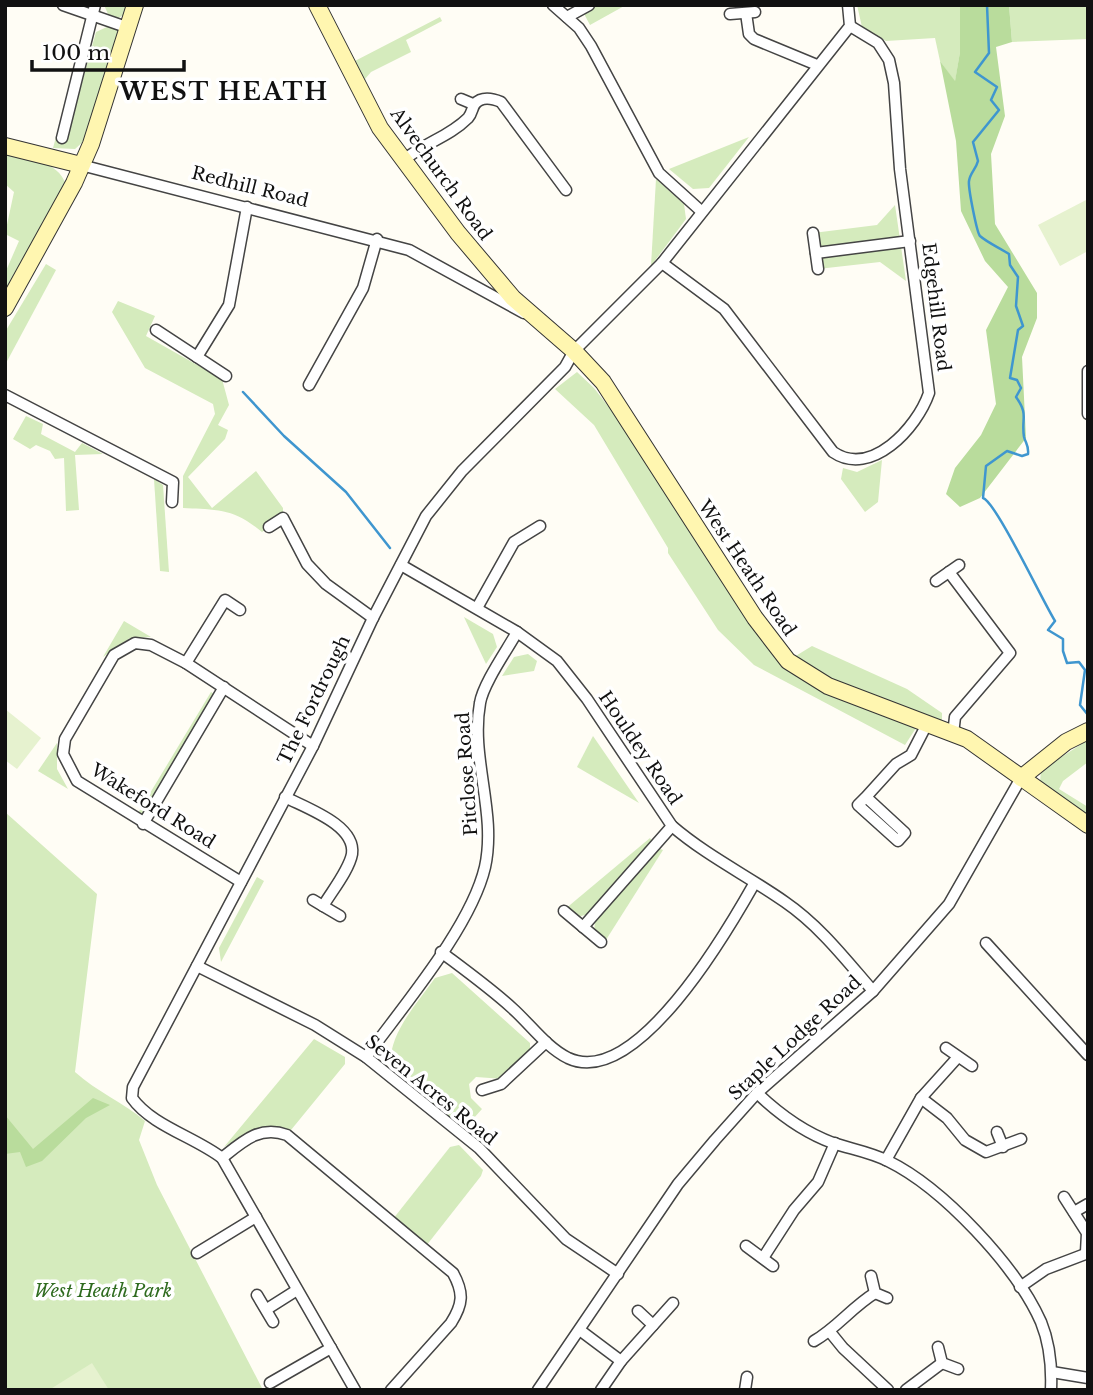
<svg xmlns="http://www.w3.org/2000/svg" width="1093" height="1395" font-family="'Libre Baskerville',serif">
	<rect width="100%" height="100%" fill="#fffdf5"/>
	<g fill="#d5ebbd">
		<polygon points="104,5 127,5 124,15 118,18 108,14"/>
		<polygon points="575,5 626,5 590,25 582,10 579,11"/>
		<polygon points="857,5 960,5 960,52 955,82 940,61 935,38 886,41 862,27"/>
		<polygon points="1009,5 1088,5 1088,39 1012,42"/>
		<polygon points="440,17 442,21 406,40 411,52 371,72 365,79 367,82 351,63"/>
		<polygon points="109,26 116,28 121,36 85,140 75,149 53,148 56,137 66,140 96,32"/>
		<polygon points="749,137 709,188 693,189 669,169"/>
		<path d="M5 154C29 160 58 160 66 185L5 296V273L19 241 5 234 14 192 5 184Z"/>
		<polygon points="656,179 684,204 686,219 651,266"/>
		<polygon points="895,205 906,281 880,262 818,269 813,233 877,225"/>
		<polygon points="46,264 56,270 5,365 5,332"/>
		<path d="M118 301 155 316 146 336 222 379 229 405 218 425 228 430 225 439 188 477 212 508 256 471 283 508V518L262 532C233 508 219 510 183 508V476L215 414 213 404 145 368 112 312Z"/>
		<polygon points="577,372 594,388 629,433 785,664 916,728 905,745 754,665 718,630 668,553 668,548 594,425 555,389"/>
		<polygon points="26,416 43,424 41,434 75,452 82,443 103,454 75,455 79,510 66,511 64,458 55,459 50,451 36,445 30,449 13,439"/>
		<polygon points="882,460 878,502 865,512 841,479 843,468 857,472"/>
		<polygon points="154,479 163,485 169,572 160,571"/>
		<polygon points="464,617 493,634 497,647 486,664"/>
		<polygon points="124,621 151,637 130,638 103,657"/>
		<polygon points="812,646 907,689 942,713 942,723 830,683 794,657"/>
		<polygon points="528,654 537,661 534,671 502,676 514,657"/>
		<polygon points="211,692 217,696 146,817 138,813"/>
		<polygon points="593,736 639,803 577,767"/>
		<polygon points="1088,740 1088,762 1063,781 1059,789 1088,807 1088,820 1040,782 1041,770"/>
		<polygon points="57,743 57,769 68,789 38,771"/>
		<path d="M5 812 97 894 75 1072C97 1092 123 1102 145 1121L139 1140 157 1185 263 1390H5Z"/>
		<polygon points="650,838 653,842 588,914 578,917 564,910"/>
		<polygon points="658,848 663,850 604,943 594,932 595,922"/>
		<polygon points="257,877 264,881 221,962 219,948"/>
		<path d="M452 973 530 1043V1050L504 1079 476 1077 469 1084 471 1098 482 1109 464 1129 391 1070C386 1036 416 1005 435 978Z"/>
		<path d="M314 1039 345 1057V1064L291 1130C264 1124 247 1133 224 1147Z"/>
		<polygon points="459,1145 483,1170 481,1176 426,1246 393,1219 450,1147"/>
	</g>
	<g fill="#b9dc9c">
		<polygon points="960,5 1009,5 1012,42 996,47 1005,116 991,154 995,224 1037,293 1037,318 1022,357 1026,438 980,498 960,507 946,494 955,468 981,435 996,404 986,330 1008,287 985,261 961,211 956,141 940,61 955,81 960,52"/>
		<polygon points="93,1098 110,1105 86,1118 42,1161 26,1167 20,1152 5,1154 5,1115 33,1149"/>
	</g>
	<g fill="#e6f2cf">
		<polygon points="1088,199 1088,251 1060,266 1038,225"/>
		<polygon points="5,709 41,738 17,769 5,760"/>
		<polygon points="92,1363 109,1390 49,1390"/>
	</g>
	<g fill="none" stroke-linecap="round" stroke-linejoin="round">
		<g stroke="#3f96cf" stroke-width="2.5">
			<path d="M987 5 989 53 975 72 997 87 991 100 999 110 973 142 978 161C976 169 970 173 969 181 968 188 977 233 980 236 988 243 1000 248 1009 254L1010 265 1018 277 1016 306 1023 326 1018 330 1010 378 1017 380 1021 388 1016 397C1029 415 1021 418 1024 437 1026 444 1029 446 1028 454L1022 456 1007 451 986 466 983 498C996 502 1043 602 1055 621L1048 630 1063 639V651L1067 663 1079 662 1085 670 1080 705 1088 715"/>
			<polyline points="243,392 284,436 346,492 390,548"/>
		</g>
		<g stroke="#444" stroke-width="13">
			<g id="street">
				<polyline points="63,5 129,28"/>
				<polyline points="553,5 579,28 591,46 659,173 701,211"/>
				<polyline points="746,13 749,34 754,39 817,65"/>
				<polyline points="730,14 755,12"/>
				<polyline points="567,17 589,5"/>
				<polyline points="461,99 473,104"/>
				<polyline points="62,138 95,5"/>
				<path d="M404 160C424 143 449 137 468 118 474 111 471 104 480 100 487 97 494 99 501 102L566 190"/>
				<polyline points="81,165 409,250 524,313"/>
				<polyline points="813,233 818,269"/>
				<polyline points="816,253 910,241"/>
				<path d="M662 263 724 309 833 452C871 478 917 428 929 393L900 169 894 83 889 60 878 43 850 26"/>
				<polyline points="156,330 226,376"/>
				<polyline points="197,357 229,305 247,207"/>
				<polyline points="1088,371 1088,414"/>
				<polyline points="309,385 363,288 377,239"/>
				<polyline points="5,395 173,482 172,502"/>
				<polyline points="269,527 283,518 307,564 326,584 373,618"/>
				<path d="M401 565 517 632 557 661 587 699 672 826C707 856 748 876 785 902 820 926 846 960 873 991"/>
				<polyline points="949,572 1010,653 955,717 953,734"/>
				<polyline points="936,581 959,565"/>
				<polyline points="477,608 514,542 540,526"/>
				<polyline points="186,663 225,600 240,610"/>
				<path d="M285 797C306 808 356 825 352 854 349 870 332 891 323 906L313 900"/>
				<polyline points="866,797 858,805 898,841 905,833 866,797 896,764 911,755 927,724"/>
				<polyline points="143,824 224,687"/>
				<polyline points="241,882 77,781 63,754 65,739 114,655 135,643 151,645 186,663 313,746"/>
				<polyline points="323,906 340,916"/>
				<polyline points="564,911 601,942"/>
				<polyline points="583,927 672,826"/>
				<polyline points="986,943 1088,1055"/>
				<path d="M441 952C465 970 490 988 512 1008 530 1024 546 1047 568 1058 636 1090 728 930 754 884"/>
				<polyline points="197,966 315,1025 366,1057 479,1148 566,1239 618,1274"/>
				<polyline points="946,1048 972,1066"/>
				<path d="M366 1057C403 1006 471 927 485 867 497 812 470 758 480 703 483 684 507 650 517 632"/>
				<polyline points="482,1090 501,1084 546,1042"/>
				<path d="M757 1093C780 1115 803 1132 833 1143 851 1149 870 1152 888 1161 943 1188 1016 1266 1041 1322 1050 1344 1052 1366 1051 1390"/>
				<polyline points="921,1098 947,1118 965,1140 986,1152 1021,1139"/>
				<polyline points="997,1132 1003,1147"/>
				<path d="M222 1158C243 1141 260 1125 287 1135L453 1273C464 1293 463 1304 451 1323L391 1390"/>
				<polyline points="886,1160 921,1098 958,1057"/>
				<polyline points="1064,1197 1087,1233 1086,1252"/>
				<polyline points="1074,1212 1088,1204"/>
				<polyline points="746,1246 773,1266"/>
				<polyline points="197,1253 256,1217"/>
				<polyline points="763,1258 794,1210 818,1182 835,1143"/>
				<polyline points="871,1276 875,1293 887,1298"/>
				<polyline points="1020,1287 1046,1269 1088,1253"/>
				<polyline points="257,1295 273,1322"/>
				<polyline points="267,1309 297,1290"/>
				<polyline points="638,1311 653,1325"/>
				<polyline points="581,1331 621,1361"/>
				<polyline points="830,1332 843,1348 888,1390"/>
				<path d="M814 1341C837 1328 852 1307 875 1293"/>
				<polyline points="938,1347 942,1363 958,1369"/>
				<polyline points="1052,1372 1088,1378"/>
				<polyline points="270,1383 331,1348"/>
				<path d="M355 1390 222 1158C195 1137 152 1126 132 1098L133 1087 313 746 373 618 426 516 462 471 565 367 574 351 662 263 850 26 848 5"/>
				<polyline points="538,1390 678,1184 715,1140 757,1093 873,991 949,904 1021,778"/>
				<polyline points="601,1390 621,1361 673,1303"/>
				<polyline points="745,1390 747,1377"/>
				<polyline points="906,1390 942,1363"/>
			</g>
		</g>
		<g stroke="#333" stroke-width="18">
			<g id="secondary">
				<polyline points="317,5 380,128 458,233 513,298 574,351 603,382 755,618 788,661 828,686 967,739 1088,825"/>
				<polyline points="5,146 81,165"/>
				<polyline points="5,308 74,183 91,144 135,5"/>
				<polyline points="1021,778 1066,742 1088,731"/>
			</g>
		</g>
		<use href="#street" stroke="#fff" stroke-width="10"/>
		<use href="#secondary" stroke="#fff6b0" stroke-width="16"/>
	</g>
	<g text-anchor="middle" stroke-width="7" stroke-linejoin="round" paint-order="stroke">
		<g font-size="18" fill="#111" stroke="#fff">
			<text transform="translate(441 174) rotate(54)" y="6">Alvechurch Road</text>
			<text transform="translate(250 187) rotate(14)" y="6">Redhill Road</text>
			<text transform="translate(936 307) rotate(83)" y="6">Edgehill Road</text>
			<text transform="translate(747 568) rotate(56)" y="6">West Heath Road</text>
			<text transform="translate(314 700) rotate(-64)" y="6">The Fordrough</text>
			<text transform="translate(640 748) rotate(56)" y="6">Houldey Road</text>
			<text transform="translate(467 774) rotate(-94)" y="6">Pitclose Road</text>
			<text transform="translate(153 806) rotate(32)" y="6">Wakeford Road</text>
			<text transform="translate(795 1038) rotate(-43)" y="6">Staple Lodge Road</text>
			<text transform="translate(431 1090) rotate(39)" y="6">Seven Acres Road</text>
		</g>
		<g font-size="18" font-style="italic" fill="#2f6b1f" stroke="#fff">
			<text x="103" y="1297">West Heath Park</text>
		</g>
		<g font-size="24" font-weight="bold" letter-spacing="2" fill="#111" stroke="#fff">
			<text x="224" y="100">WEST HEATH</text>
		</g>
	</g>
	<rect width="1093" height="1395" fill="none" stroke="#111111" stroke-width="14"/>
	<path d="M32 60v10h152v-10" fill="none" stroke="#111111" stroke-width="3.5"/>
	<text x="42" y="60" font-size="21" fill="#111111" stroke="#ffffff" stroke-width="5" paint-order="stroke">100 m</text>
</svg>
